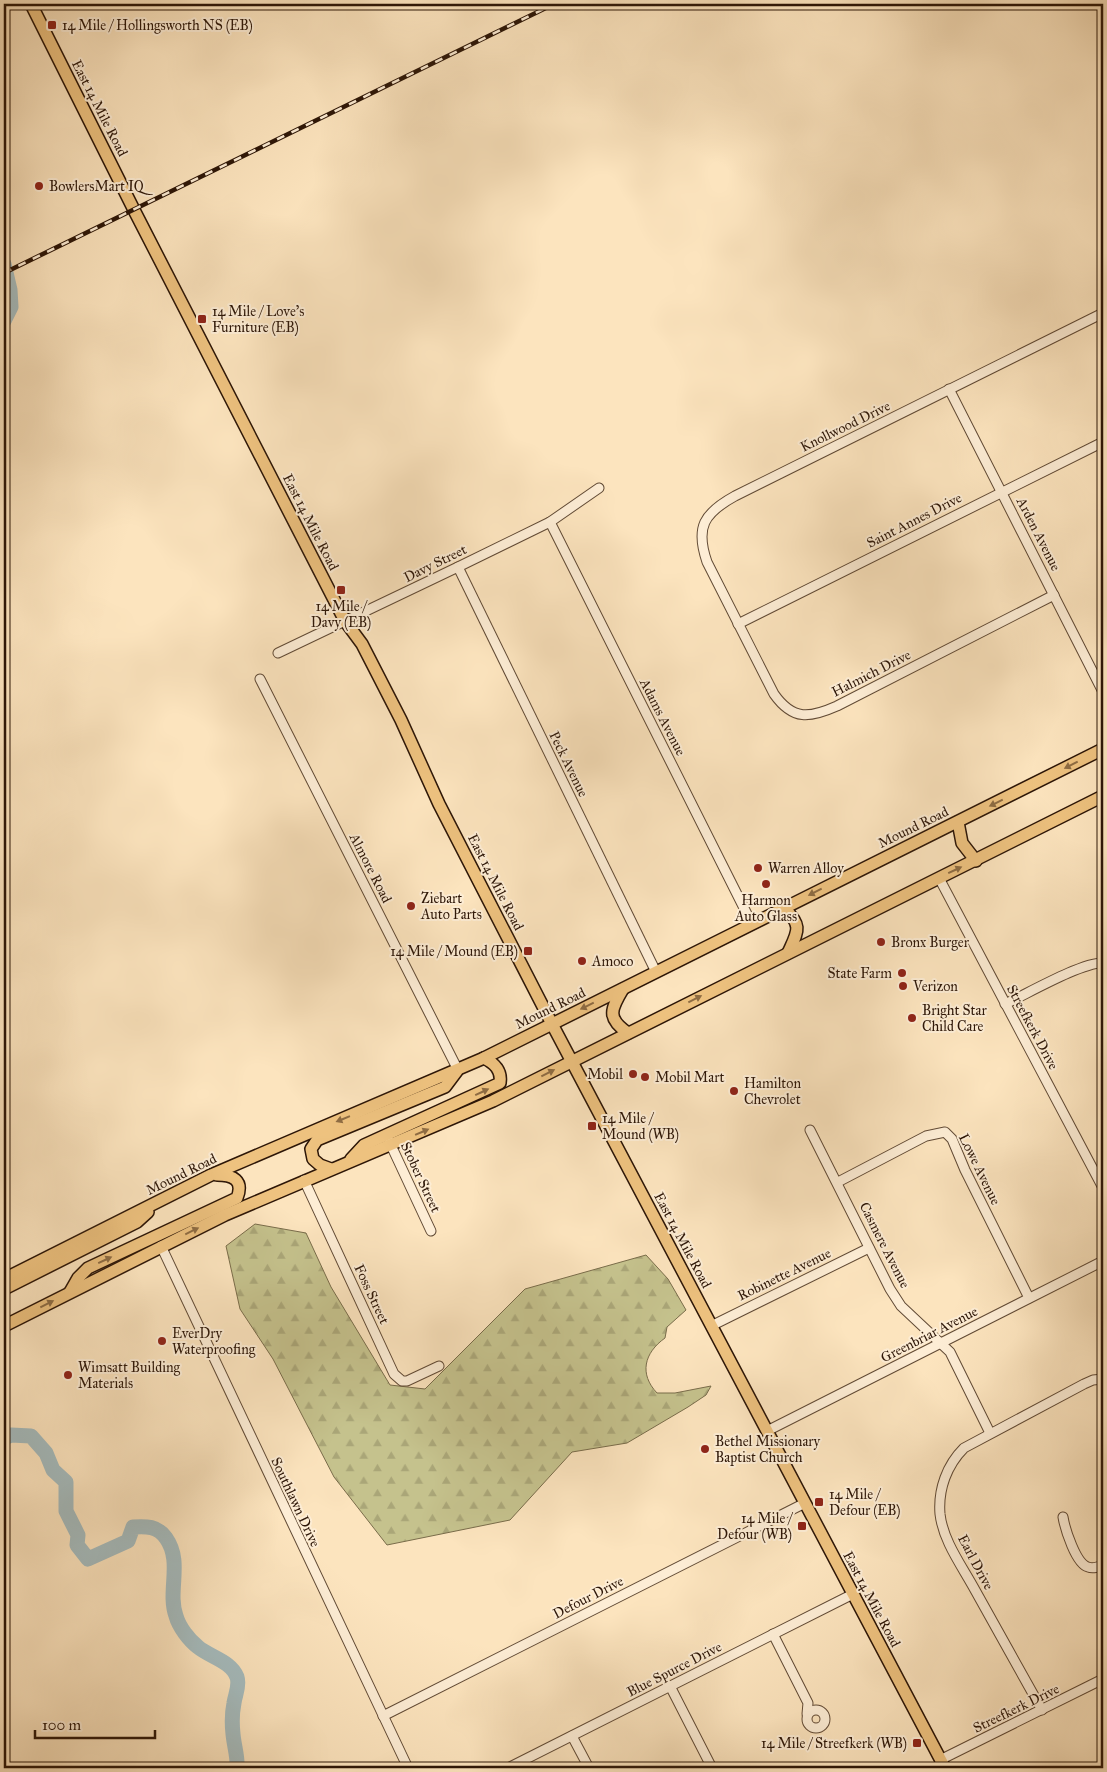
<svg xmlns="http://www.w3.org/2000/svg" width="1107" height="1772" font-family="'IM FELL Great Primer',serif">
	<defs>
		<pattern id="forest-firs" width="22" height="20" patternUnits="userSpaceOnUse" patternTransform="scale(1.25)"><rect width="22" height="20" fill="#c5c28d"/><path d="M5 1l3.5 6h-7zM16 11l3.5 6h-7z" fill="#aaa678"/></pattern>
	</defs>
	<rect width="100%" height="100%" fill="#fce4be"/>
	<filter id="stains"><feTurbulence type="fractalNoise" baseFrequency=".004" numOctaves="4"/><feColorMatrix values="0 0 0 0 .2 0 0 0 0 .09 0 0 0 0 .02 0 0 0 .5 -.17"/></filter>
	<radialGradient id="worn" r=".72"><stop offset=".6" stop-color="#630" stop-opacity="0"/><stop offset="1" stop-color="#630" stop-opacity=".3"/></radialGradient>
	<path fill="url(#forest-firs)" stroke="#796c4a" d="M255 1224 306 1233 331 1287 390 1385 425 1389 525 1289 646 1255 668 1279 686 1310 667 1327 665 1338C644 1353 639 1374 657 1393H675L711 1386 706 1395 688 1407 627 1443 572 1452 510 1520 387 1545 334 1477 273 1359 240 1309 226 1246Z"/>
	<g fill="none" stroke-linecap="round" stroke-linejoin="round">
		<g stroke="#a5bbbd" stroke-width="15">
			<polyline points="4,264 10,290 11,307 4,321"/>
			<path d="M4 1438 11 1435 31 1436 46 1453 53 1470 66 1482V1511L78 1535 77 1545 88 1559 128 1541 133 1527C146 1526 158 1526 166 1538 183 1562 167 1591 176 1616 179 1627 189 1640 198 1647 210 1657 231 1661 237 1677 240 1686 235 1695 234 1703 232 1713 232 1725 233 1734 234 1746 238 1757 237 1768"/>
		</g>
		<g stroke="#614a35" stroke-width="11">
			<g id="minor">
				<polyline points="949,389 1103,692"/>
				<polyline points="550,522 752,924"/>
				<polyline points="458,567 656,972"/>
				<path d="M1054 595 837 706C810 718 793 721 774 694L707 562C695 527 704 513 735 496L1103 313"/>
				<polyline points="738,624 1103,442"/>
				<polyline points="278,653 458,567 550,522 599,488"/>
				<polyline points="260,679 458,1070"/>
				<polyline points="939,878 1103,1188"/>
				<path d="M1005 1004C1027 994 1082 962 1103 963"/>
				<polyline points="810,1130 890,1289 901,1306 950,1352 990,1433"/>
				<polyline points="389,1141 431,1231"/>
				<polyline points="304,1180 394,1374 402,1381 407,1381 439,1366"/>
				<polyline points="838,1182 926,1136 945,1132 952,1139 965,1170 1029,1298"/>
				<polyline points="161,1246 408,1768"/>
				<polyline points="711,1326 869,1248"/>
				<polyline points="767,1431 1103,1261"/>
				<path d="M1063 1517C1065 1529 1076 1564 1088 1567 1093 1569 1098 1567 1103 1565"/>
				<polyline points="773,1634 808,1703 807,1714"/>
				<polyline points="670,1686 712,1768"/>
				<circle cx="816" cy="1719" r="9"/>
				<path d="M1042 1710C1020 1670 997 1630 975 1590 962 1566 943 1541 940 1514 938 1489 947 1465 964 1448L1084 1384 1093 1380 1103 1379"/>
				<polyline points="383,1716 805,1503"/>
				<polyline points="572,1736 589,1768"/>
				<polyline points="940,1760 1103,1679"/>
				<polyline points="508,1768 853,1594"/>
			</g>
		</g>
		<g stroke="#2d1607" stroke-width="14">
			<g id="major">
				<polyline points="31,4 134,210 345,621 362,644 401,720 439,804 552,1024 945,1768"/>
				<polyline points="958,822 962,843 976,861"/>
				<path d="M784 908C803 926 798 931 788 953"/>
				<path d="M623 989C611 1009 606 1018 628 1033"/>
				<path d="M351 1159 364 1145 500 1083C502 1070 494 1063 484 1058"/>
				<polyline points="331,1169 320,1165 313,1159 311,1149 317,1140 445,1087 457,1071"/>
				<polyline points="4,1279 211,1175 484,1058 1103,749"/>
				<polyline points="4,1289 137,1222 148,1212"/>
				<path d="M70 1292 78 1278 88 1268 237 1198C244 1180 233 1175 217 1175"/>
				<polyline points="4,1326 225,1215 493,1101 1103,796"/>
			</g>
		</g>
		<use href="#minor" stroke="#fdedd5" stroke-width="9"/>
		<use href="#major" stroke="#eec27f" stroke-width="11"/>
		<g stroke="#2d1607" stroke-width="4.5">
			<polyline id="rail" points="4,273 554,4"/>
		</g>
		<use href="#rail" stroke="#fdedd5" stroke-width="2.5" stroke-dasharray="8" stroke-linecap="butt"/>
	</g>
	<defs><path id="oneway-solid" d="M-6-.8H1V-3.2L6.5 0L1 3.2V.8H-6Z" transform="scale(1.25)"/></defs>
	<g fill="#8e6c43">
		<use href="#oneway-solid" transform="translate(1071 765) rotate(153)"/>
		<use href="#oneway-solid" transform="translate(996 803) rotate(154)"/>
		<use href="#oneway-solid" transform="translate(955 870) rotate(-25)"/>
		<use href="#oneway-solid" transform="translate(815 892) rotate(153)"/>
		<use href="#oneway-solid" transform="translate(695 999) rotate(-27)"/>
		<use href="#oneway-solid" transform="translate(587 1006) rotate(154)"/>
		<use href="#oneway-solid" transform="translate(548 1073) rotate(-27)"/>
		<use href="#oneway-solid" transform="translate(482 1092) rotate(-25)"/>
		<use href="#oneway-solid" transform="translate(343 1119) rotate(158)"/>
		<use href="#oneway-solid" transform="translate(422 1132) rotate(-23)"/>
		<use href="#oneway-solid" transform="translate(192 1231) rotate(-26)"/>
		<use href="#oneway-solid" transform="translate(105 1260) rotate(-25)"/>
		<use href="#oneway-solid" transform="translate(47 1304) rotate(-27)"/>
	</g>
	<g fill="#8f2418" stroke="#fdedd5" stroke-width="2">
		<rect x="47" y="20" width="10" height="10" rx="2.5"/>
		<circle cx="39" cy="186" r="5"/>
		<rect x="197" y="314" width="10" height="10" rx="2.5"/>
		<rect x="336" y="585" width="10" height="10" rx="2.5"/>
		<circle cx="758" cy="868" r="5"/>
		<circle cx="766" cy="884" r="5"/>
		<circle cx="411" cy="906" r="5"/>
		<circle cx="881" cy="942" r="5"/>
		<rect x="523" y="946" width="10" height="10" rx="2.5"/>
		<circle cx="582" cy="961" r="5"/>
		<circle cx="902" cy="973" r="5"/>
		<circle cx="903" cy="986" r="5"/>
		<circle cx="912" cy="1018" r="5"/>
		<circle cx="633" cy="1074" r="5"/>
		<circle cx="645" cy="1077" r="5"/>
		<circle cx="734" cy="1091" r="5"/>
		<rect x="587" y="1121" width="10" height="10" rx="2.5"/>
		<circle cx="162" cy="1341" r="5"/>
		<circle cx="68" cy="1375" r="5"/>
		<circle cx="705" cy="1449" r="5"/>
		<rect x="814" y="1497" width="10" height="10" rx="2.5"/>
		<rect x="797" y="1521" width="10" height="10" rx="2.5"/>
		<rect x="912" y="1738" width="10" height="10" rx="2.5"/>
	</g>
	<g text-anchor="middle" stroke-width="4" stroke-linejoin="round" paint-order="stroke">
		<g font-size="14" fill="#2d1607" stroke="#fdedd5" text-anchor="start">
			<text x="62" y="30">14 Mile / Hollingsworth NS (EB)</text>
			<text x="49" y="191">BowlersMart IQ</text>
			<text x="212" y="316">14 Mile / Love's<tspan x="212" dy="16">Furniture (EB)</tspan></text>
			<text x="341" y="611" text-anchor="middle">14 Mile /<tspan x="341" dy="16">Davy (EB)</tspan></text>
			<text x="768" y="873">Warren Alloy</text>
			<text x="421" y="903">Ziebart<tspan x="421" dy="16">Auto Parts</tspan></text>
			<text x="766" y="905" text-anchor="middle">Harmon<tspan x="766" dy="16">Auto Glass</tspan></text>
			<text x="891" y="947">Bronx Burger</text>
			<text x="518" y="956" text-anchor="end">14 Mile / Mound (EB)</text>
			<text x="592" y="966">Amoco</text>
			<text x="892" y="978" text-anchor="end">State Farm</text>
			<text x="913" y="991">Verizon</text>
			<text x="922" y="1015">Bright Star<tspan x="922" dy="16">Child Care</tspan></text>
			<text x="623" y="1079" text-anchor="end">Mobil</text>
			<text x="655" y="1082">Mobil Mart</text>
			<text x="744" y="1088">Hamilton<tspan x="744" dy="16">Chevrolet</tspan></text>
			<text x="602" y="1123">14 Mile /<tspan x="602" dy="16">Mound (WB)</tspan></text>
			<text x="172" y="1338">EverDry<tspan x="172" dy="16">Waterproofing</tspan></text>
			<text x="78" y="1372">Wimsatt Building<tspan x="78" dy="16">Materials</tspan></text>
			<text x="715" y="1446">Bethel Missionary<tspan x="715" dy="16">Baptist Church</tspan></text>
			<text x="829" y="1499">14 Mile /<tspan x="829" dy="16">Defour (EB)</tspan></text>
			<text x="792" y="1523" text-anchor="end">14 Mile /<tspan x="792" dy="16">Defour (WB)</tspan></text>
			<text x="907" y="1748" text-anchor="end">14 Mile / Streefkerk (WB)</text>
		</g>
		<g font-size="14" fill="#2d1607" stroke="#fdedd5">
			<text transform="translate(100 108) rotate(63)" y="5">East 14 Mile Road</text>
			<text transform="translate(845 426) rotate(-26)" y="5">Knollwood Drive</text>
			<text transform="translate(914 520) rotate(-27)" y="5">Saint Annes Drive</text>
			<text transform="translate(311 522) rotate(63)" y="5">East 14 Mile Road</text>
			<text transform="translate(1039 534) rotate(63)" y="5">Arden Avenue</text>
			<text transform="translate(435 563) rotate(-26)" y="5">Davy Street</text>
			<text transform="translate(871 673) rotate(-27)" y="5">Halmich Drive</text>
			<text transform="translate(663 717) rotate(63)" y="5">Adams Avenue</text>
			<text transform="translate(569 764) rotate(64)" y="5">Peck Avenue</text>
			<text transform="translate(913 827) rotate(-26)" y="5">Mound Road</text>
			<text transform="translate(371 868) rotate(63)" y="5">Almore Road</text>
			<text transform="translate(496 882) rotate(63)" y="5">East 14 Mile Road</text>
			<text transform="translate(550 1008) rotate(-26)" y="5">Mound Road</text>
			<text transform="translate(1033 1027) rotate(62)" y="5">Streefkerk Drive</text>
			<text transform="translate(980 1169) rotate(64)" y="5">Lowe Avenue</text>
			<text transform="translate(181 1174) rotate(-26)" y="5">Mound Road</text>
			<text transform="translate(421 1177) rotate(65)" y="5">Stober Street</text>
			<text transform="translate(683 1240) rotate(62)" y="5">East 14 Mile Road</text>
			<text transform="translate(885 1245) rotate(63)" y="5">Casmere Avenue</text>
			<text transform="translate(784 1274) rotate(-26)" y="5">Robinette Avenue</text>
			<text transform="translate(372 1294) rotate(65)" y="5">Foss Street</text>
			<text transform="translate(929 1334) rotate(-27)" y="5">Greenbriar Avenue</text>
			<text transform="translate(296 1502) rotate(65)" y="5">Southlawn Drive</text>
			<text transform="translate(976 1562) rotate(62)" y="5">Earl Drive</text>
			<text transform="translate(588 1597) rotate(-27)" y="5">Defour Drive</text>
			<text transform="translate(872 1599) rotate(62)" y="5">East 14 Mile Road</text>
			<text transform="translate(674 1669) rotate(-27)" y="5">Blue Spurce Drive</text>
			<text transform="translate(1016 1708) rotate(-26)" y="5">Streefkerk Drive</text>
		</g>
	</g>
	<rect width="1107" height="1772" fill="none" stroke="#fce4be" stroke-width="20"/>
	<rect x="5" y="5" width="1097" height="1762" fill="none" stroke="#2d1607" stroke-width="2.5"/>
	<rect x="10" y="10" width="1087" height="1752" fill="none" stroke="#2d1607"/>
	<path d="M35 1730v8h120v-8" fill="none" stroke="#2d1607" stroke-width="2.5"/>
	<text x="42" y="1730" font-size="15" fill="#2d1607" stroke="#fdedd5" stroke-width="4" paint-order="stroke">100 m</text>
	<rect width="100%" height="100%" filter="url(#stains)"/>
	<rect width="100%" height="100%" fill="url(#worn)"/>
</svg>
